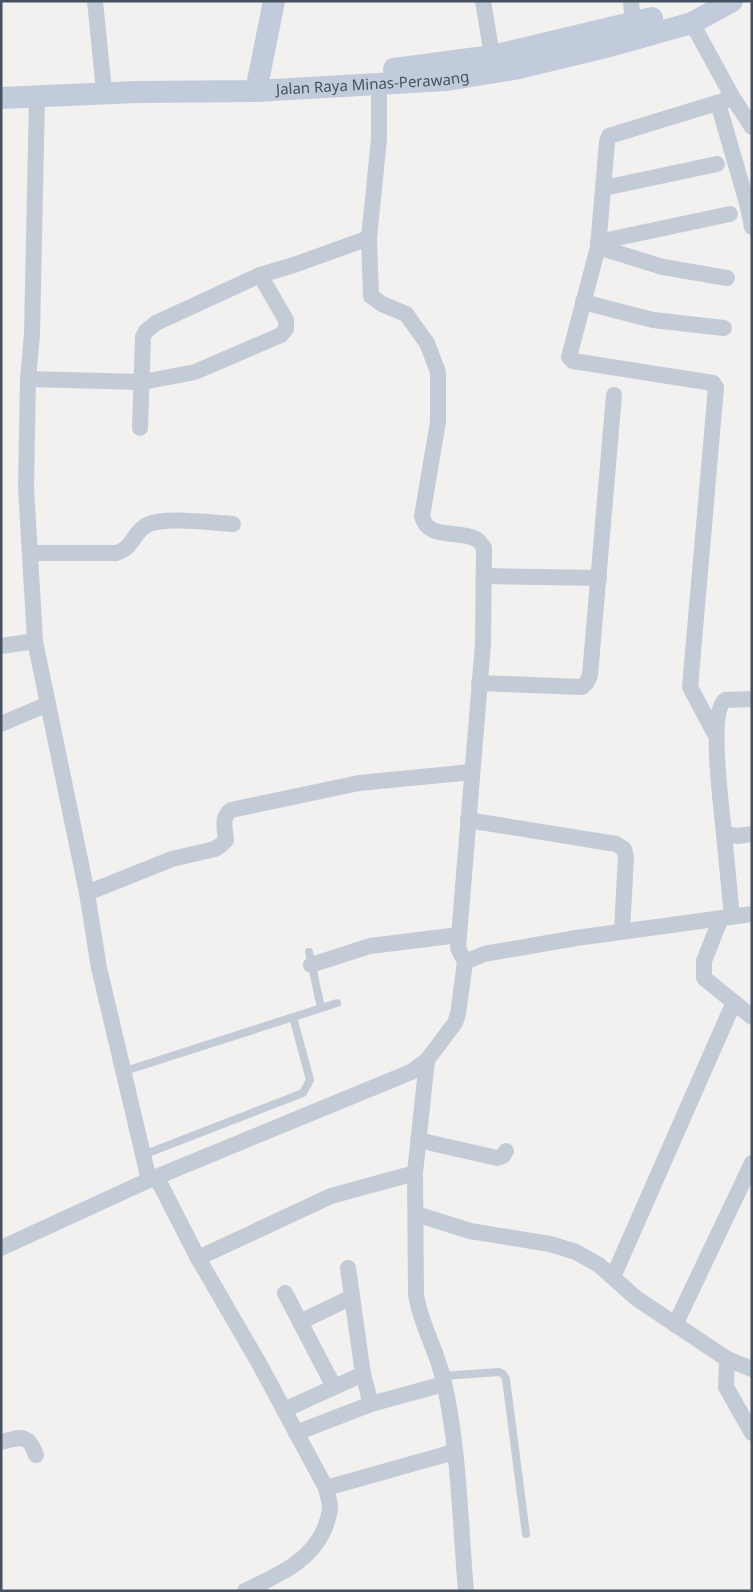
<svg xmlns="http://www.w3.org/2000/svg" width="753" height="1592" font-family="'Noto Sans',sans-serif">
	<rect width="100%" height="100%" fill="#f3f0f0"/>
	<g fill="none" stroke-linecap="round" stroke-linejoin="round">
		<g stroke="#c3cbd6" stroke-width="8">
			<polyline points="309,952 321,1008"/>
			<polyline points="122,1072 337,1003"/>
			<polyline points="143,1155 303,1093 310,1080 293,1017"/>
			<polyline points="443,1376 499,1372 503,1374 506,1379 526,1534"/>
		</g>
		<g stroke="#c3cbd6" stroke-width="16">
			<polyline points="95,1 103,81"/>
			<polyline points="483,1 492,56"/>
			<polyline points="631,1 633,24"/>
			<polyline points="692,23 733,98 752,127"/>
			<path d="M379 83V139L369 238 371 296 382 304 406 314 427 343 438 372V422L422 516C428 541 458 529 476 539 479 540 482 545 484 548L483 644 458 948 465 962"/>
			<polyline points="37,97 32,334 28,379 26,487 35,641 87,893 99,968 149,1180"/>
			<polyline points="718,103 747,203 752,227"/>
			<polyline points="604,188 717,164"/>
			<polyline points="598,242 730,214"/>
			<polyline points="598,247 663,267 727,278"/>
			<polyline points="583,302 653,320 724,328"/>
			<polyline points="28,379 143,382 195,372 281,335 286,329 286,320 260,275 294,265 369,238"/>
			<polyline points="140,428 143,337 146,331 156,323 260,275"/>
			<path d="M30 553H116C134 548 133 532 147 525 164 516 213 523 233 524"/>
			<polyline points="484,576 599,578"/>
			<polyline points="1,646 35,641"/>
			<polyline points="479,683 582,687 587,682 590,675 614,395"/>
			<polyline points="1,724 48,704"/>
			<polyline points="715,734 690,687 716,387 713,383 573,361 569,357 598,247 607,142 609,136 733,98"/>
			<polyline points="468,820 616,844 624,849 626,857 622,931"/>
			<path d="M724 834C722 811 708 713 725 700L752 699"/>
			<path d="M87 893 172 859 215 849 221 845 226 840C225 829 221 817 231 810L359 783 472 772"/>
			<polyline points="732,917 724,834 738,836 752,834"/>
			<polyline points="721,918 704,961 704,978 752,1017"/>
			<polyline points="311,965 370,946 459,935"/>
			<path d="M427 1060 415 1173 416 1295C421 1325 436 1349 443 1378 459 1445 460 1522 466 1591"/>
			<polyline points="418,1140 497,1158 503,1156 506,1151"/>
			<path d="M157 1178 198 1258 260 1365 326 1488C327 1494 330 1501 330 1507 330 1515 327 1522 324 1530 309 1563 276 1576 245 1591"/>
			<polyline points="416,1214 470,1231 550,1244 576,1252 599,1265 636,1298 727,1359 752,1369"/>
			<polyline points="1,1248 149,1180 411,1072 427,1060 455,1023 458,1014 465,962 484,954 576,938 752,914"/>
			<polyline points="198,1258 331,1196 415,1173"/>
			<polyline points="348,1268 363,1374 371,1404"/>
			<polyline points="613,1277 734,1002"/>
			<polyline points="285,1293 334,1387"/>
			<polyline points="300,1322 352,1297"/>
			<polyline points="675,1325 752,1163"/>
			<polyline points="727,1359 726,1387 752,1433"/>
			<polyline points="284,1410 363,1374"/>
			<polyline points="296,1433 371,1404 444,1384"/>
			<path d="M1 1442C21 1437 28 1433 36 1455"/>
			<polyline points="326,1488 454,1452"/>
		</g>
		<g stroke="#c1cbdb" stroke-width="22">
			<polyline points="394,69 492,56 652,18"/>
			<polyline points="256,91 274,1"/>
			<path id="s1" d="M1 98 136 92 256 91 447 80 514 69 610 46 692 23 732 1"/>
		</g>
	</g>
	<g text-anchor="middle" stroke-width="4" stroke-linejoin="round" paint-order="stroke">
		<g font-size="15" fill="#465160" stroke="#fff">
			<text dy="5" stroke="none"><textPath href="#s1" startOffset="372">Jalan Raya Minas-Perawang</textPath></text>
		</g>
	</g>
	<rect width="753" height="1592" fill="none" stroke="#465160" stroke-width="5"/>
</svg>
